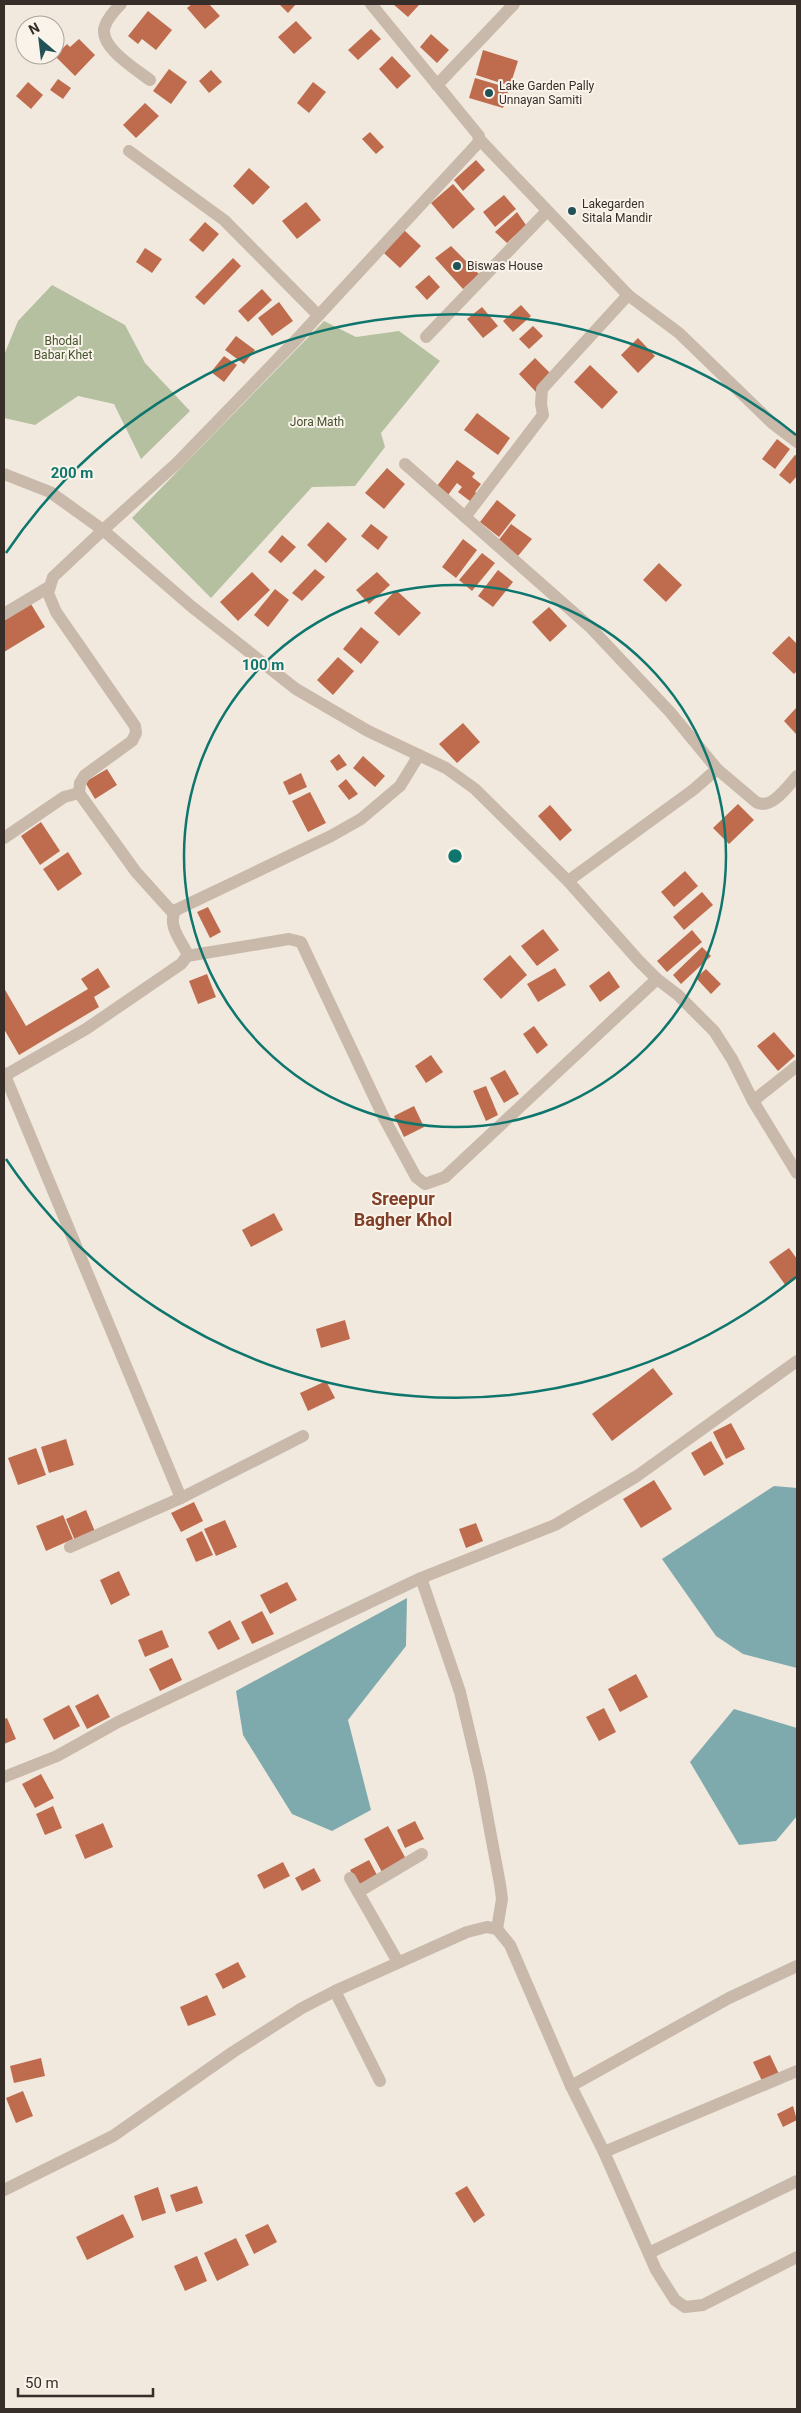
<svg xmlns="http://www.w3.org/2000/svg" width="801" height="2413" font-family="Roboto,sans-serif">
	<rect width="100%" height="100%" fill="#f1e9de"/>
	<g fill="#b4c09f">
		<polygon points="52,285 125,325 145,363 190,411 141,459 114,404 78,396 35,425 4,418 4,355 18,321"/>
		<polygon points="324,321 356,337 399,331 440,361 381,433 385,447 355,486 312,487 211,598 132,518"/>
	</g>
	<g fill="#7faaad">
		<polygon points="774,1486 797,1488 797,1668 743,1654 716,1636 662,1559"/>
		<polygon points="407,1598 406,1646 348,1720 371,1810 332,1831 292,1814 243,1735 236,1691"/>
		<polygon points="734,1709 797,1728 797,1816 776,1841 739,1845 690,1762"/>
	</g>
	<g fill="#bf6c4e">
		<polygon points="192,4 209,4 220,16 205,29 187,8"/>
		<polygon points="279,4 296,4 288,13"/>
		<polygon points="393,4 417,4 419,5 408,17"/>
		<polygon points="148,11 172,30 156,50 142,39 138,44 128,36"/>
		<polygon points="296,21 312,38 294,54 278,37"/>
		<polygon points="371,29 381,39 358,60 348,50"/>
		<polygon points="431,34 449,50 437,63 420,47"/>
		<polygon points="79,39 95,55 75,76 55,56 67,44 70,47"/>
		<polygon points="483,50 518,61 510,86 476,75"/>
		<polygon points="392,56 411,76 397,89 379,69"/>
		<polygon points="169,69 187,82 171,104 153,91"/>
		<polygon points="211,70 222,82 209,93 199,81"/>
		<polygon points="475,78 509,88 503,108 469,98"/>
		<polygon points="58,79 71,88 63,99 50,90"/>
		<polygon points="28,82 43,95 31,109 16,96"/>
		<polygon points="313,82 326,92 309,113 297,103"/>
		<polygon points="145,103 159,116 136,138 123,125"/>
		<polygon points="370,132 384,147 376,154 362,139"/>
		<polygon points="476,160 485,170 463,191 454,180"/>
		<polygon points="249,168 270,187 253,205 233,186"/>
		<polygon points="453,184 475,209 453,229 431,203"/>
		<polygon points="504,195 516,209 495,227 483,212"/>
		<polygon points="306,202 321,220 297,239 282,221"/>
		<polygon points="517,212 526,225 507,243 495,232"/>
		<polygon points="205,222 219,234 203,252 189,240"/>
		<polygon points="404,230 421,246 400,268 384,253"/>
		<polygon points="451,246 479,274 463,289 435,258"/>
		<polygon points="145,248 162,259 152,273 136,262"/>
		<polygon points="233,258 241,266 204,305 195,297"/>
		<polygon points="429,275 440,287 427,300 415,287"/>
		<polygon points="262,289 272,300 248,322 238,311"/>
		<polygon points="279,302 293,321 272,336 258,318"/>
		<polygon points="521,305 531,316 513,332 503,321"/>
		<polygon points="482,307 498,326 483,338 467,319"/>
		<polygon points="533,326 543,336 529,349 519,339"/>
		<polygon points="236,336 255,350 244,364 225,350"/>
		<polygon points="638,338 655,356 638,373 621,355"/>
		<polygon points="224,356 237,365 224,382 211,372"/>
		<polygon points="535,358 553,376 536,392 519,374"/>
		<polygon points="590,365 618,392 602,409 574,382"/>
		<polygon points="477,413 510,438 498,455 464,430"/>
		<polygon points="777,439 790,449 775,469 762,459"/>
		<polygon points="795,455 797,456 797,476 790,484 779,475"/>
		<polygon points="457,460 475,473 472,477 481,484 475,492 480,496 474,504 458,492 462,487 457,483 448,495 437,486"/>
		<polygon points="387,468 405,484 384,509 365,493"/>
		<polygon points="497,500 516,515 499,537 480,522"/>
		<polygon points="328,522 347,539 326,563 307,545"/>
		<polygon points="371,524 388,537 378,550 361,536"/>
		<polygon points="511,524 532,539 518,556 498,541"/>
		<polygon points="282,535 296,547 281,563 268,552"/>
		<polygon points="463,539 477,550 456,578 442,567"/>
		<polygon points="482,553 495,563 472,591 459,580"/>
		<polygon points="659,563 682,585 666,602 643,580"/>
		<polygon points="315,569 325,577 302,601 292,593"/>
		<polygon points="498,570 513,582 493,607 478,596"/>
		<polygon points="252,572 270,590 238,621 220,602"/>
		<polygon points="377,572 390,585 369,604 356,590"/>
		<polygon points="275,589 289,600 268,627 254,615"/>
		<polygon points="396,590 421,613 399,636 374,613"/>
		<polygon points="31,604 45,627 4,652 4,620"/>
		<polygon points="549,607 567,626 550,642 532,622"/>
		<polygon points="361,627 379,642 361,664 343,649"/>
		<polygon points="789,636 797,644 797,671 794,674 772,653"/>
		<polygon points="338,657 354,671 333,695 317,680"/>
		<polygon points="797,707 797,735 784,721"/>
		<polygon points="463,723 480,742 457,763 439,744"/>
		<polygon points="339,754 347,765 337,771 330,761"/>
		<polygon points="363,756 385,776 375,787 353,768"/>
		<polygon points="107,769 117,785 95,799 85,782"/>
		<polygon points="301,773 307,787 289,795 283,782"/>
		<polygon points="346,779 358,794 349,800 338,786"/>
		<polygon points="310,792 326,823 308,832 292,801"/>
		<polygon points="738,804 754,820 729,844 713,828"/>
		<polygon points="550,805 572,830 560,841 538,816"/>
		<polygon points="41,822 60,851 40,865 21,836"/>
		<polygon points="68,852 82,874 58,891 43,869"/>
		<polygon points="685,871 698,886 674,907 661,892"/>
		<polygon points="702,892 713,905 684,930 673,917"/>
		<polygon points="208,907 221,932 210,938 197,912"/>
		<polygon points="543,929 559,950 537,966 521,946"/>
		<polygon points="692,930 702,942 667,972 657,961"/>
		<polygon points="702,947 711,956 681,984 673,975"/>
		<polygon points="510,955 527,975 501,999 483,979"/>
		<polygon points="98,968 110,987 94,997 99,1007 19,1055 4,1029 4,988 26,1026 88,989 81,979"/>
		<polygon points="555,968 566,985 538,1002 527,984"/>
		<polygon points="706,969 721,984 711,994 696,978"/>
		<polygon points="609,971 620,987 600,1002 589,986"/>
		<polygon points="207,974 216,997 198,1004 189,981"/>
		<polygon points="534,1026 548,1045 537,1054 523,1034"/>
		<polygon points="774,1032 795,1056 778,1071 757,1046"/>
		<polygon points="431,1055 443,1072 426,1083 415,1066"/>
		<polygon points="505,1070 519,1094 504,1103 490,1078"/>
		<polygon points="486,1086 498,1115 486,1121 473,1091"/>
		<polygon points="414,1106 424,1127 404,1137 394,1116"/>
		<polygon points="274,1213 283,1230 251,1247 242,1230"/>
		<polygon points="789,1248 797,1259 797,1278 786,1286 769,1262"/>
		<polygon points="345,1320 350,1339 321,1348 316,1329"/>
		<polygon points="653,1368 673,1394 612,1441 592,1414"/>
		<polygon points="326,1381 335,1398 308,1411 300,1393"/>
		<polygon points="731,1423 745,1449 726,1459 713,1432"/>
		<polygon points="66,1439 74,1465 49,1473 41,1447"/>
		<polygon points="711,1441 724,1464 704,1476 691,1453"/>
		<polygon points="36,1448 46,1475 18,1485 8,1458"/>
		<polygon points="654,1480 672,1509 641,1528 623,1499"/>
		<polygon points="194,1502 203,1521 181,1532 171,1513"/>
		<polygon points="86,1510 96,1534 76,1543 66,1519"/>
		<polygon points="63,1515 73,1539 46,1551 36,1526"/>
		<polygon points="225,1520 237,1547 216,1556 204,1529"/>
		<polygon points="476,1523 483,1541 466,1548 459,1529"/>
		<polygon points="202,1531 213,1555 196,1562 186,1539"/>
		<polygon points="119,1571 130,1595 111,1605 100,1580"/>
		<polygon points="287,1582 297,1600 270,1614 260,1595"/>
		<polygon points="262,1611 274,1634 252,1644 241,1622"/>
		<polygon points="230,1620 240,1639 218,1650 208,1632"/>
		<polygon points="162,1630 169,1647 145,1657 138,1640"/>
		<polygon points="172,1658 182,1680 160,1691 149,1669"/>
		<polygon points="636,1674 648,1697 620,1712 608,1689"/>
		<polygon points="98,1694 110,1717 87,1729 75,1706"/>
		<polygon points="69,1705 80,1726 54,1740 43,1719"/>
		<polygon points="604,1708 616,1732 599,1741 586,1717"/>
		<polygon points="7,1718 16,1739 4,1744 4,1719"/>
		<polygon points="41,1774 54,1798 35,1808 22,1784"/>
		<polygon points="53,1806 62,1828 45,1835 36,1814"/>
		<polygon points="415,1821 424,1839 405,1848 397,1830"/>
		<polygon points="103,1823 113,1847 85,1859 75,1835"/>
		<polygon points="388,1826 406,1859 382,1872 364,1839"/>
		<polygon points="369,1860 377,1875 358,1885 350,1870"/>
		<polygon points="283,1862 290,1876 264,1889 257,1875"/>
		<polygon points="314,1868 321,1881 302,1891 295,1878"/>
		<polygon points="238,1962 246,1977 223,1989 215,1974"/>
		<polygon points="207,1995 216,2015 188,2026 180,2007"/>
		<polygon points="770,2055 780,2076 763,2083 753,2062"/>
		<polygon points="41,2058 45,2076 14,2083 10,2066"/>
		<polygon points="23,2091 33,2116 16,2123 6,2098"/>
		<polygon points="793,2106 797,2120 783,2127 777,2114"/>
		<polygon points="197,2186 203,2203 176,2212 170,2195"/>
		<polygon points="467,2186 485,2215 474,2223 455,2193"/>
		<polygon points="158,2187 166,2213 142,2221 134,2196"/>
		<polygon points="123,2214 134,2237 87,2260 76,2237"/>
		<polygon points="268,2224 277,2242 254,2254 245,2235"/>
		<polygon points="236,2238 249,2265 217,2281 204,2253"/>
		<polygon points="197,2256 207,2281 185,2291 174,2266"/>
	</g>
	<g fill="none" stroke-linecap="round" stroke-linejoin="round">
		<g stroke="#c9b9ab" stroke-width="12">
			<path d="M121 4C115 10 108 17 105 26 97 46 137 70 150 80"/>
			<polyline points="437,85 514,4"/>
			<polyline points="480,140 628,295 679,333 772,423 797,442"/>
			<polyline points="129,151 224,220 318,315"/>
			<polyline points="426,337 547,211"/>
			<path d="M405 464 590 627 670 712 717 769 756 802C771 811 788 786 797 776"/>
			<polyline points="4,474 50,492 103,530 177,463 295,341 478,143 479,136 371,4"/>
			<polyline points="465,517 543,415 541,404 542,389 628,295"/>
			<polyline points="4,614 49,587"/>
			<polyline points="4,838 64,797 79,793"/>
			<polyline points="568,881 693,790 717,769"/>
			<polyline points="173,913 136,872 79,793 80,783 85,775 132,741 136,733 135,726 56,612 48,593 53,577 103,530 192,607 296,689 368,731 446,768 475,789 568,881 639,961 657,979 678,995 714,1031 732,1059 753,1101 797,1173"/>
			<polyline points="187,956 289,939 301,942 384,1118 416,1177 425,1184 445,1177 657,979"/>
			<polyline points="4,1073 181,1498"/>
			<path d="M4 1076 86 1029 181 964 188 955C182 942 166 924 176 910L331 836 361 819 400 786 419 755"/>
			<polyline points="753,1101 797,1066"/>
			<polyline points="70,1547 181,1498 303,1436"/>
			<polyline points="421,1578 460,1692 480,1777 500,1884 502,1899 497,1929"/>
			<polyline points="4,1777 57,1756 118,1722 421,1578 555,1525 637,1476 797,1361"/>
			<polyline points="350,1878 398,1962"/>
			<polyline points="358,1892 422,1854"/>
			<polyline points="335,1991 380,2081"/>
			<polyline points="571,2086 729,1998 797,1966"/>
			<polyline points="604,2152 797,2071"/>
			<polyline points="4,2190 113,2136 233,2052 302,2008 335,1991 467,1932 487,1927 497,1929 510,1945 571,2086 604,2152 656,2270 675,2300 685,2307 703,2305 797,2257"/>
			<polyline points="649,2253 797,2181"/>
		</g>
	</g>
	<g fill="none" stroke="#0f766e" stroke-width="2.5">
		<circle cx="455" cy="856" r="271"/>
		<path d="M796 1277A542 542 0 0 1 6 1159M6 553A542 542 0 0 1 796 435"/>
	</g>
	<g fill="#215256" stroke="#f9f3ea" stroke-width="2">
		<circle cx="489" cy="93" r="5"/>
		<circle cx="572" cy="211" r="5"/>
		<circle cx="457" cy="266" r="5"/>
	</g>
	<g text-anchor="middle" stroke-width="4" stroke-linejoin="round" paint-order="stroke">
		<g font-size="12" fill="#372e2a" stroke="#f9f3ea" text-anchor="start">
			<text x="499" y="90">Lake Garden Pally<tspan x="499" dy="14">Unnayan Samiti</tspan></text>
			<text x="582" y="208">Lakegarden<tspan x="582" dy="14">Sitala Mandir</tspan></text>
			<text x="467" y="270">Biswas House</text>
		</g>
		<g font-size="12" fill="#45542f" stroke="#f9f3ea">
			<text x="63" y="345">Bhodal<tspan x="63" dy="14">Babar Khet</tspan></text>
			<text x="317" y="426">Jora Math</text>
		</g>
		<g font-size="18" font-weight="bold" fill="#823f27" stroke="#f9f3ea">
			<text x="403" y="1205">Sreepur<tspan x="403" dy="21">Bagher Khol</tspan></text>
		</g>
	</g>
	<circle cx="455" cy="856" r="8" fill="#0f766e" stroke="#f9f3ea" stroke-width="2.5"/>
	<g font-size="15" text-anchor="middle" font-weight="bold" fill="#0f766e" stroke="#f9f3ea" stroke-width="4" stroke-linejoin="round" paint-order="stroke">
		<text x="72" y="478">200 m</text>
		<text x="263" y="670">100 m</text>
	</g>
	<rect width="801" height="2413" fill="none" stroke="#372e2a" stroke-width="10"/>
	<g transform="translate(40 40) rotate(332)"><circle r="24" fill="#f9f3ea" stroke="#aba49d"/>
	<path d="M0-4L9 19L0 12L-9 19Z" fill="#215256"/>
	<text y="-8" font-size="14" font-weight="bold" text-anchor="middle" fill="#372e2a">N</text>
	</g>
	<path d="M18 2388v8h135v-8" fill="none" stroke="#372e2a" stroke-width="2.5"/>
	<text x="25" y="2388" font-size="15" fill="#372e2a" stroke="#f9f3ea" stroke-width="4" paint-order="stroke">50 m</text>
</svg>
